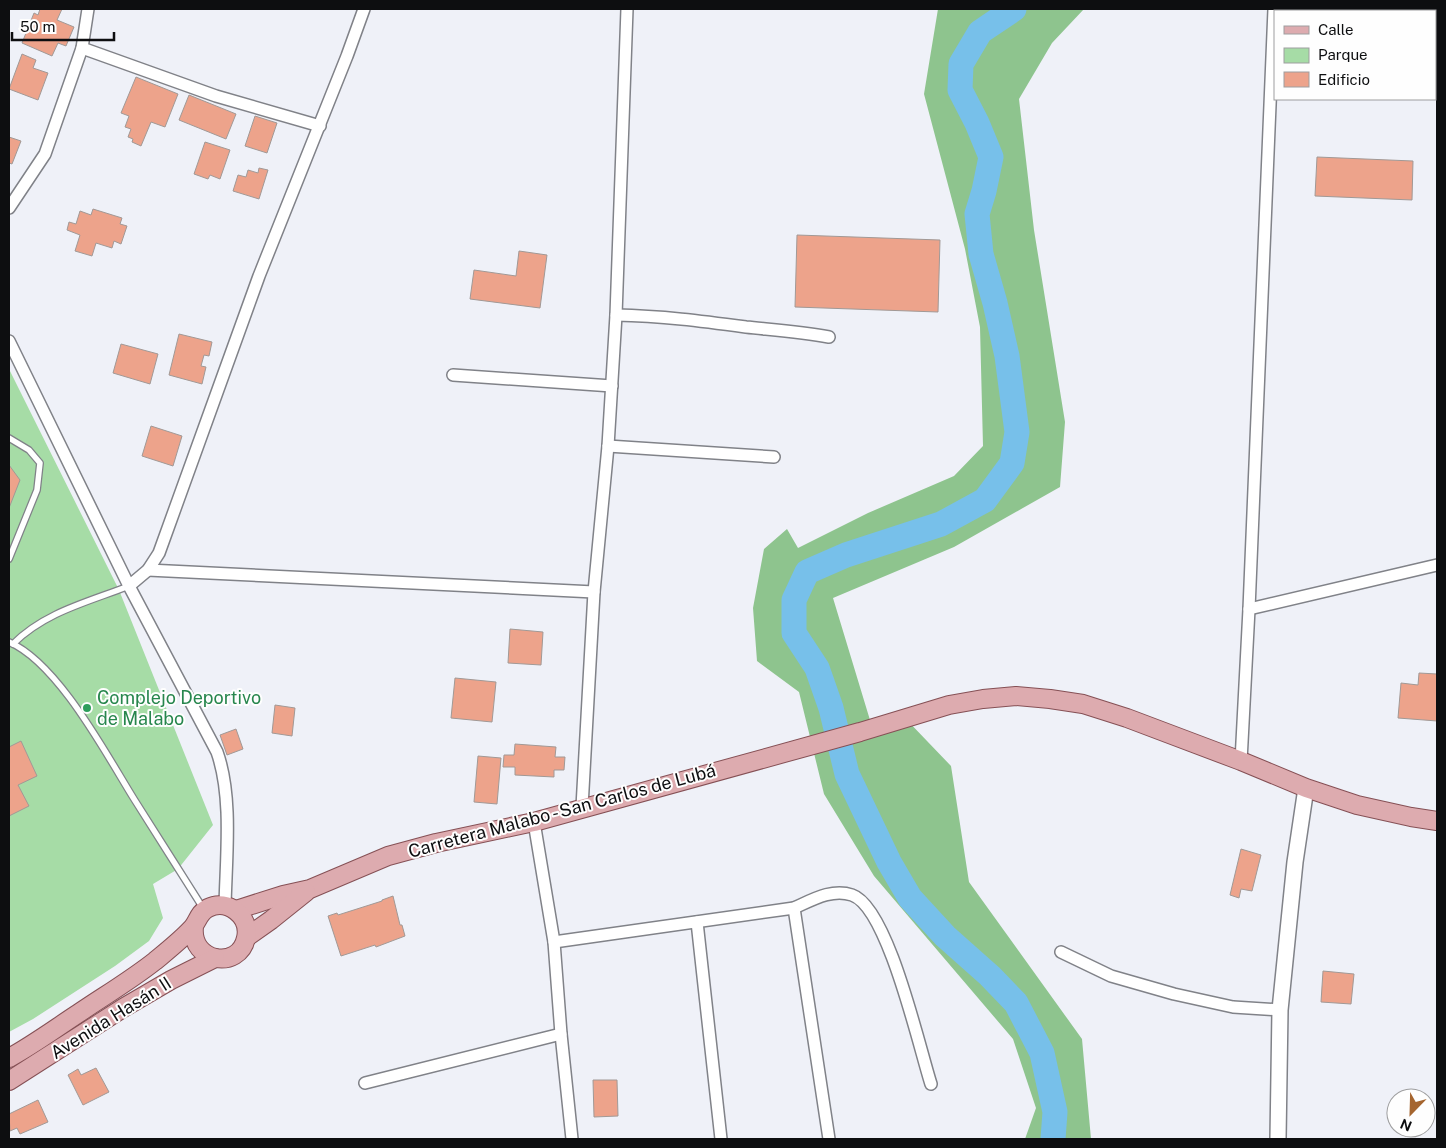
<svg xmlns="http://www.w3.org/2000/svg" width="1446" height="1148" font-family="'Public Sans',sans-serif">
	<rect width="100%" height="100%" fill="#eff1f8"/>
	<polygon fill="#a6dca6" points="9,369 119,590 213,825 178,869 153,884 163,918 149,941 115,966 33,1019 9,1032"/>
	<polygon fill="#8ec48e" points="938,9 1084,9 1052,43 1019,99 1034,230 1065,422 1060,487 954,547 833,598 873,730 904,717 951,766 969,882 1082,1039 1091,1139 1025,1139 1036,1108 1013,1039 874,876 824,794 799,692 757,661 753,608 764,549 787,529 798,548 868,513 954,476 983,446 980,327 965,249 924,94"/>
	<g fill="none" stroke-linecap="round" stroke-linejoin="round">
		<polyline stroke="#77c0ea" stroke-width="25" points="1014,9 980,32 961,64 960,90 977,123 991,157 984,191 977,214 981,254 995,303 1007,356 1017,432 1012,463 985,500 941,524 846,555 807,572 794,600 794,633 817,668 831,708 847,774 889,862 910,898 945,936 990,976 1016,1003 1042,1053 1055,1112 1053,1139"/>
	</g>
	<g fill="#eda38b" stroke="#a19996">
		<polygon points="40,9 62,9 57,20 74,27 66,46 58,43 52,56 22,43 34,13 38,15"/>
		<polygon points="22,54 36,60 33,68 48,73 38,100 9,89"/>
		<polygon points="136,77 178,94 165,127 151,122 141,146 132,142 133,139 128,137 131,129 125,127 129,116 121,113"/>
		<polygon points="189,95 236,114 226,139 179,120"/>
		<polygon points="255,116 277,123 267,153 245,146"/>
		<polygon points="9,137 21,141 12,164 9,163"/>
		<polygon points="205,142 230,150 220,179 210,175 208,179 194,174"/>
		<polygon points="1317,157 1413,161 1412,200 1315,196"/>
		<polygon points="259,168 268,170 259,199 233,191 238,175 246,177 248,170 258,173"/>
		<polygon points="93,209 122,218 120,224 127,226 121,244 114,241 112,248 96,243 92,256 75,251 80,235 67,230 69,222 76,224 80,211 91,215"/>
		<polygon points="797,235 940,240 938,312 795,307"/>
		<polygon points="519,251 547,255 540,308 470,299 474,270 516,276"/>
		<polygon points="179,334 212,342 209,356 204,355 201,366 206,367 202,384 169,375"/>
		<polygon points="121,344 158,354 150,384 113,373"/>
		<polygon points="151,426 182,436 173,466 142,456"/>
		<polygon points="9,465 20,480 9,508"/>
		<polygon points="510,629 543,632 541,665 508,663"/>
		<polygon points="1419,673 1437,674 1437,721 1398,718 1401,683 1418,685"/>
		<polygon points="455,678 496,682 492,722 451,718"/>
		<polygon points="275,705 295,708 292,736 272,733"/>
		<polygon points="236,729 243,749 227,755 220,735"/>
		<polygon points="21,741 37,776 18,785 29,806 9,816 9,747"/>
		<polygon points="515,744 556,747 555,757 565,757 564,770 554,770 554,777 515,775 515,767 503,767 504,755 514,755"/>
		<polygon points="478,756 501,758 497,804 474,802"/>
		<polygon points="1241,849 1261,855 1252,891 1241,889 1239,898 1230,895"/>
		<polygon points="393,896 400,925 402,925 405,936 376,947 375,945 341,956 328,916 337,913 338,915 382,901 382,900"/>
		<polygon points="1323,971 1354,974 1351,1004 1321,1002"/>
		<polygon points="96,1068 109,1092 83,1105 68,1075 78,1069 81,1075"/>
		<polygon points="593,1080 617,1080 618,1116 594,1117"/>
		<polygon points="38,1100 48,1122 20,1134 17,1128 10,1131 9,1114"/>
	</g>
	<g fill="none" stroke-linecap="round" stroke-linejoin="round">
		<g stroke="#808288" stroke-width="8">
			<g id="lane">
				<polyline points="9,438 29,450 40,463 37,490 9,559"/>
				<path d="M9 642C58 663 106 754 134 799 157 835 180 872 203 908"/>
				<path d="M13 644C45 612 88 602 129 586"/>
			</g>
		</g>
		<g stroke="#808288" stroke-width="14">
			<g id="street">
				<polyline points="82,48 216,96 320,126"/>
				<polyline points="9,208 45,154 82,48 88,9"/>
				<path d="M616 315C662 316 701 321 746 327 774 330 801 332 829 337"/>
				<path d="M9 341 129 586 217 752C233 797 226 858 225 906"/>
				<polyline points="453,375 612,386"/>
				<polyline points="608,446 774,457"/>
				<polyline points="148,570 594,592"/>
				<polyline points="129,586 148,570 159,553 259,276 347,56 364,9"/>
				<polyline points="1249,609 1437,565"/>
				<polyline points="1241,761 1249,609 1274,9"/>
				<polyline points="582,807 594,592 608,446 616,315 627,9"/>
				<polyline points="534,822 554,942 561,1034 572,1139"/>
				<polyline points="794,908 829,1139"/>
				<polyline points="697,922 721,1139"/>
				<path d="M554 942 794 908C812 900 832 888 852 895 888 907 919 1047 931 1084"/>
				<polyline points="1061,952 1111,976 1174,994 1233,1007 1280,1010"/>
				<polyline points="365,1083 561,1034"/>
			</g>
		</g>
		<g stroke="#808288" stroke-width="18">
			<polyline id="secondary" points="1278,1139 1280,1010 1295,862 1306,788"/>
		</g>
		<g stroke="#855055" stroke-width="20">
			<g id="primary">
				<polyline points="236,910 283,895 310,889 388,856 436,843 534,822 860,732 949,705 983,699 1016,696 1050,699 1083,704 1127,718 1241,761 1306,788 1357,805 1411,817 1437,821"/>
				<polyline points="247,937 271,920 306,892"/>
				<path d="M9 1058C33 1045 56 1028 79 1013 104 996 131 980 155 961 167 951 181 940 192 928 198 922 198 913 208 908 227 898 251 916 246 938 239 971 190 962 194 927"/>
				<polyline points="9,1081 123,1008 171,980 215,958"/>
			</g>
		</g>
		<use href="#lane" stroke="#fff" stroke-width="5.5"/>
		<use href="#street" stroke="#fff" stroke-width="11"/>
		<use href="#secondary" stroke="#fff" stroke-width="15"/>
		<use href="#primary" stroke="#ddabaf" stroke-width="18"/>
	</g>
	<circle fill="#2e9e5b" stroke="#fefefe" stroke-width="2" cx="87" cy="708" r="5"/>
	<g text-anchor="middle" stroke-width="4" stroke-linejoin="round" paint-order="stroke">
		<g font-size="18" fill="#27864d" stroke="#fefefe" text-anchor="start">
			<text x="97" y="704">Complejo Deportivo<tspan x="97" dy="21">de Malabo</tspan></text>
		</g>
		<g font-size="18" fill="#0d0e10" stroke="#fefefe">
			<text transform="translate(562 811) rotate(-15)" y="6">Carretera Malabo - San Carlos de Lubá</text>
			<text transform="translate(111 1018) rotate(-32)" y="6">Avenida Hasán II</text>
		</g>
	</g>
	<rect width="1446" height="1148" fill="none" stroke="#0d0e10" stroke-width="20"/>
	<rect x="1274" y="10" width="162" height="90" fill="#fefefe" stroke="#9e9e9f"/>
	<rect x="1284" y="26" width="25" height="8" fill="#ddabaf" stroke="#9e9e9f"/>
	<text x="1318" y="35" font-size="15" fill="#0d0e10">Calle</text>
	<rect x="1284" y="48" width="25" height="15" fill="#a6dca6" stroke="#9e9e9f"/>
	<text x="1318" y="60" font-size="15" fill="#0d0e10">Parque</text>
	<rect x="1284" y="72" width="25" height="15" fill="#eda38b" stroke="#9e9e9f"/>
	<text x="1318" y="85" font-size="15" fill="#0d0e10">Edificio</text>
	<g transform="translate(1411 1113) rotate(203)"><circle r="24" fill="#fefefe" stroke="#9e9e9f"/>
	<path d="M0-4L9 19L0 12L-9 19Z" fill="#a5652f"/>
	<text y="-8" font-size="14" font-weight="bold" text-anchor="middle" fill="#0d0e10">N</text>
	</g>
	<path d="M12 32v8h102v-8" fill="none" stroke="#0d0e10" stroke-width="2.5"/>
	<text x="20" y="32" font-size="15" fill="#0d0e10" stroke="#fefefe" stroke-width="4" paint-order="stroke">50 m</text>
</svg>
